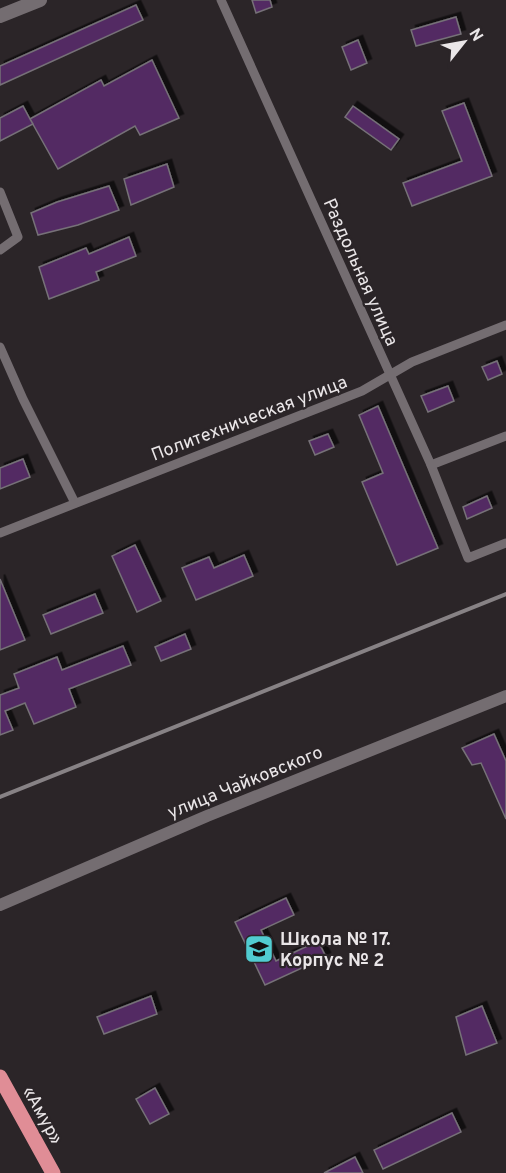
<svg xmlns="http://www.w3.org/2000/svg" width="506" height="1173" font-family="Overpass,sans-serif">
	<defs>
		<filter id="shadow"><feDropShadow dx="4.5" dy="-4.5" stdDeviation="0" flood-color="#0009"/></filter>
	</defs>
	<rect width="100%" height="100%" fill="#2b2528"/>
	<g fill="#532c63" stroke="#767178" stroke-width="1.5" filter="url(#shadow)">
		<polygon points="252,0 270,0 272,7 256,13"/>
		<polygon points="136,5 143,20 0,85 0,66"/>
		<polygon points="456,17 461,34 416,46 411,30"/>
		<polygon points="358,40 367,63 351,70 342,47"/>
		<polygon points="152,60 179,118 140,135 135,126 58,169 30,119 33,124 0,141 0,118 23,106 30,119 101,80 104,86"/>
		<polygon points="464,103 492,176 412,206 403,183 462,161 442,111"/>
		<polygon points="353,106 399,139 391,150 345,117"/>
		<polygon points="167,164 174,187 131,205 124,179"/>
		<polygon points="109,186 119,210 78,225 38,235 31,213 57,202"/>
		<polygon points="129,237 136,256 96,272 99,280 49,299 39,267 86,248 89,254"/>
		<polygon points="497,361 502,374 488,380 482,367"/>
		<polygon points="448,386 454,401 428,412 421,396"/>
		<polygon points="378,406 438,548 397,565 362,482 383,473 359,415"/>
		<polygon points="328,434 334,447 315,455 309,441"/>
		<polygon points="23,459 30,477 0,489 0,468"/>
		<polygon points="487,496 492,508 467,519 463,507"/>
		<polygon points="135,545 161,601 137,612 112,556"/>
		<polygon points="244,555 253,576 196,600 182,568 209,557 214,568"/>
		<polygon points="0,579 25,640 0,650"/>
		<polygon points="95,594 103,613 51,634 43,615"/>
		<polygon points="185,634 191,649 161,661 155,647"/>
		<polygon points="123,646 131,665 69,689 76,707 34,724 25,703 5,711 13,730 0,735 0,695 19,688 14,674 57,657 62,670"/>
		<polygon points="494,734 506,761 506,819 481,763 472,765 462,748"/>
		<polygon points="286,898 294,915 261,930 276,961 318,941 326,957 265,985 235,922"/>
		<polygon points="151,996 157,1014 104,1034 97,1017"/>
		<polygon points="482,1006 497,1043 466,1055 456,1017"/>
		<polygon points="155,1088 169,1114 150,1124 136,1099"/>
		<polygon points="452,1113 461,1132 383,1169 374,1150"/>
		<polygon points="355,1157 363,1173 324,1173"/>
	</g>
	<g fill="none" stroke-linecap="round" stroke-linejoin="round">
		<g stroke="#746d71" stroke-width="9">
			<polyline points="221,0 431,465 468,558 506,543"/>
			<polyline points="0,192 18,237 0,250"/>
			<polyline points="0,347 23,399 75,503"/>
			<polyline points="431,465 506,436"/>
			<polyline points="0,533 362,391 412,362 506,325"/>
		</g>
		<polyline stroke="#746d71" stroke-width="12" points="0,905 207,816 506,696"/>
		<polyline stroke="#746d71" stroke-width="14" points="0,16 40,0"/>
		<polyline stroke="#e08d96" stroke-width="15" points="0,1077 53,1173"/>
		<polyline stroke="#878285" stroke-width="4" points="0,797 506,594"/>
	</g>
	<defs>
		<g id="school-square" transform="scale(1.5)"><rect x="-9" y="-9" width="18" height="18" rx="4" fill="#51ccd1" stroke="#2b2528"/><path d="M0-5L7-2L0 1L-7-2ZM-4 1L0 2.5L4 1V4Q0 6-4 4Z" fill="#111"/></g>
	</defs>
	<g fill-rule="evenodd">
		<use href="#school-square" x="259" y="949"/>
	</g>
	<g text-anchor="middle" stroke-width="4.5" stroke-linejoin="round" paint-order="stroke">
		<g font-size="18" fill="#eae6e8" stroke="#2b2528">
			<text transform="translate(361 272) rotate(66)" y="6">Раздольная улица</text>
			<text transform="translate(249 418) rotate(-21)" y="6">Политехническая улица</text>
			<text transform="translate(245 782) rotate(-22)" y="6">улица Чайковского</text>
			<text transform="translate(43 1115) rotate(61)" y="6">«Амур»</text>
		</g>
		<g font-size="18" font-weight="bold" fill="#eae6e8" stroke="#2b2528" text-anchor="start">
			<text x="280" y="945">Школа № 17.<tspan x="280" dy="21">Корпус № 2</tspan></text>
		</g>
	</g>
	<g transform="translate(464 42) rotate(59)" stroke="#2b2528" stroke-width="4.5" paint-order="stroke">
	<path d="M0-4.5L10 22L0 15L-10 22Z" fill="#eae6e8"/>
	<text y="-9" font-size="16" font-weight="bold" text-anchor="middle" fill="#eae6e8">N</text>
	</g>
</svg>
